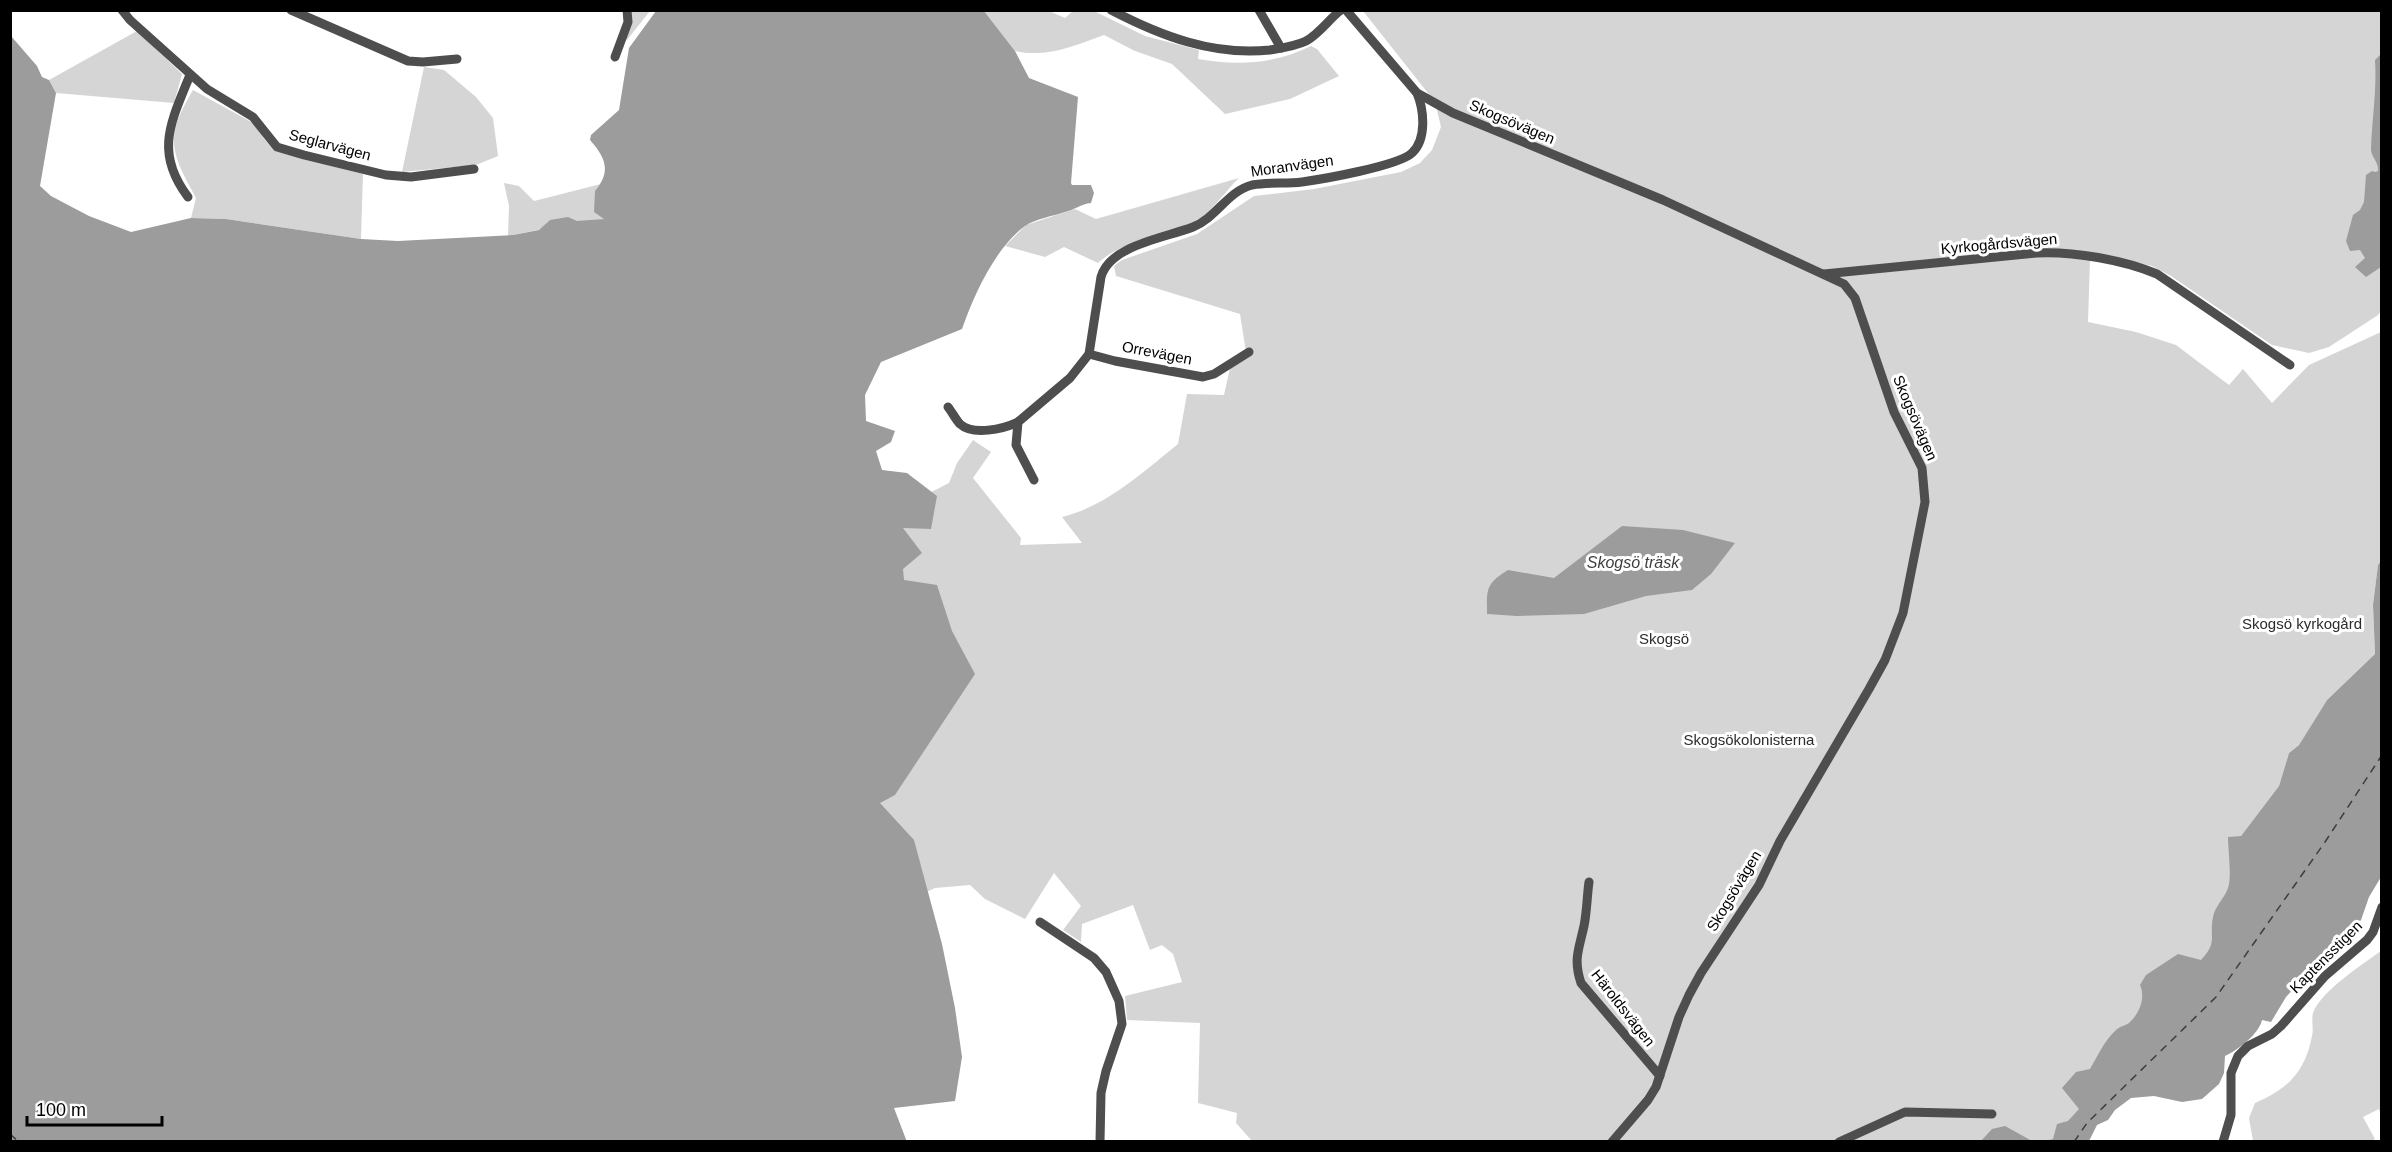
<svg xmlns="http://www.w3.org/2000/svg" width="2392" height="1152" font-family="Arial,sans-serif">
	<rect width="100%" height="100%" fill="#fff"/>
	<g fill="#d5d5d5">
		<polygon points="630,11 650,11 627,40 625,38"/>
		<path d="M984 11H1049L1065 18 1073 11H1094L1145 36 1199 50 1198 59C1237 66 1275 64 1311 46L1317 49 1339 76 1290 99 1225 114 1172 64 1135 51 1104 35C1074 46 1047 58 1015 51Z"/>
		<path d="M1363 11H2381L2382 310 2378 315 2329 347 2309 353 2272 345 2171 276 2152 266 2122 259H2090L2088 322 2136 332 2176 345 2229 385 2243 369 2272 403 2309 365 2381 332 2382 561 2378 565 2373 605 2375 654 2327 700 2299 745 2289 753 2279 786 2241 836 2301 875 2073 1141H1252L1236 1123 1237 1113 1198 1103 1200 1023 1127 1020 1125 996 1182 982 1173 954 1162 945 1150 950 1133 905 1082 924 1081 942 1063 930 1081 906 1054 873 1025 919 985 899 970 885 935 888 744 977 597 662 949 483 957 463 973 440 991 452 973 478 1021 538 1020 545 1082 543 1062 517C1107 506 1143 472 1178 444L1187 394 1224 395 1232 359 1246 352 1240 314 1116 276 1114 266 1122 260 1197 234 1254 196 1314 189 1401 172 1420 163 1432 150 1441 127 1435 102Z"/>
		<polygon points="137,31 182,74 174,103 56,93 49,80"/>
		<polygon points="424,67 444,70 476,97 493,118 498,156 476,165 402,172"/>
		<path d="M193 90 255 124 265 140 276 151 363 174 361 239 226 219 191 218 196 198C187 181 173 159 174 139 174 122 185 104 193 90Z"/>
		<path d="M1239 178C1227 189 1213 210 1200 218 1169 239 1126 237 1098 263L1064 247 1045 257 1005 246 1026 225 1075 209 1096 219Z"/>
		<polygon points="504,183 519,186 534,201 601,184 605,219 577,222 508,236 509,206"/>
		<path d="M2381 951V1115L2379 1109 2363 1117 2375 1139 2370 1142 2253 1141 2249 1118 2255 1103C2288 1089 2305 1072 2312 1036 2314 1029 2311 1019 2313 1013 2321 991 2363 964 2381 951Z"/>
	</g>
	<g fill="#9c9c9c">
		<path d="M656 11H984L1015 51 1029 78 1078 97 1071 183 1072 185H1091L1094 193 1091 203C1081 204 1074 210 1065 212 1053 216 1035 219 1025 226 995 248 974 295 962 329L881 362 865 395 866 421 895 431 891 442 876 451 882 470 907 473 937 496 931 529 903 528 922 553 903 569 904 580 937 585 952 631 975 674 895 795 880 803 914 840 942 944 955 1008 962 1057 955 1101 894 1108 907 1142 11 1141V36L37 66 42 77 49 80 56 93 40 186 51 196 89 216 131 232 191 218 226 219 361 239 398 241 513 235 539 230 550 220 568 217 577 221 604 219 594 212 595 191C612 171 605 157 590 140L591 135 619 110 629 48Z"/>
		<path d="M2381 54V267L2366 277 2355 267 2365 258 2360 250 2350 251 2346 241 2353 215 2360 210 2364 202 2366 175 2372 171 2375 172 2378 171C2379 162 2371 157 2371 149 2372 119 2377 90 2375 60Z"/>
		<path d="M1622 526 1683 530 1735 543 1711 574 1692 590 1646 596 1584 614 1517 616 1487 614C1487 590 1485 584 1508 570L1554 578Z"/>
		<path d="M2381 561V877L2369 897 2361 920 2341 944 2318 962 2286 997 2271 1022 2262 1020C2259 1034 2238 1050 2225 1056L2224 1073 2219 1084 2202 1099 2182 1102 2154 1096 2131 1098 2115 1110 2108 1120 2097 1125 2089 1141H2045L2053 1139 2057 1124 2068 1121 2079 1109 2062 1088 2076 1072 2090 1069C2098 1055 2105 1040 2116 1030 2120 1026 2125 1026 2129 1023 2139 1014 2146 998 2140 985L2146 975 2178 954 2201 960C2218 942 2209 938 2213 917 2215 906 2224 899 2228 888 2232 878 2228 849 2228 837L2241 836 2279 786 2289 753 2299 745 2327 700 2375 654 2373 605 2378 565Z"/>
		<polygon points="2005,1126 2032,1141 1981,1141 1992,1129"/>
	</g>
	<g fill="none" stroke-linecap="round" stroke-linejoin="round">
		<g stroke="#3d3d3d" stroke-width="1.5" stroke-dasharray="8 6" stroke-linecap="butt">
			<polyline points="10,1134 19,1142"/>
			<polyline points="2074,1142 2087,1123 2216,997 2325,842 2382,755"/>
		</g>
		<g stroke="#4e4e4e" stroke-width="9">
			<polyline points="122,10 130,20 207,89 253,117 277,147 304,155 386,175 411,177 474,169"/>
			<polyline points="291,10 408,61 423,62 457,59"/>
			<path d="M1111 10C1161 36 1213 56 1270 50 1282 48 1296 46 1306 41 1319 34 1329 19 1341 10"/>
			<polyline points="1259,10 1281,48"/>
			<polyline points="1346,10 1417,93 1453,113 1663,200 1844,284 1855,298 1894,412 1922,468 1925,502 1903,613 1885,660 1869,689 1780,841 1759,885 1701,973 1689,995 1679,1017 1656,1087 1648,1100 1612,1142"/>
			<polyline points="615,57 628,22 627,10"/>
			<path d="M188 197C154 152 171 122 190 75"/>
			<path d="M1824 274 2036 253C2073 251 2124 260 2157 274L2290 365"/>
			<polyline points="1089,354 1115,361 1203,377 1214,374 1249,352"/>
			<path d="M948 407C952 412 956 420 960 424 973 436 1003 429 1018 422L1070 378 1089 354 1101 277C1110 245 1165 238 1193 227 1216 218 1228 191 1252 185 1268 182 1286 184 1302 182 1323 179 1398 166 1412 153 1427 139 1424 110 1417 93"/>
			<polyline points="1018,422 1016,445 1034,480"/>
			<path d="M1589 882C1587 896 1587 911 1584 926 1579 949 1573 959 1581 983L1660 1076"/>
			<polyline points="1040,922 1094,958 1106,972 1119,1001 1122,1024 1106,1071 1101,1093 1100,1142"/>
			<polyline points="1839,1142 1905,1112 1992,1114"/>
			<polyline points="2223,1142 2231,1115 2231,1073 2238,1056 2248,1046 2272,1034 2281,1026 2325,976 2367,940 2373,932 2382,907"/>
		</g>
	</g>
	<g text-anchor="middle" stroke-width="6" stroke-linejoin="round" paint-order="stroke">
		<g font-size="15" fill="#000" stroke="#fff">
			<text transform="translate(1512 122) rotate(23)" y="5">Skogsövägen</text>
			<text transform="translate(330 145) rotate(15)" y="5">Seglarvägen</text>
			<text transform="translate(1292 166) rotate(-8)" y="5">Moranvägen</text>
			<text transform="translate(1999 244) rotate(-5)" y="5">Kyrkogårdsvägen</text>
			<text transform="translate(1157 353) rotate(11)" y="5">Orrevägen</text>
			<text transform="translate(1915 418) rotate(67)" y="5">Skogsövägen</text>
			<text transform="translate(1734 891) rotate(-59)" y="5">Skogsövägen</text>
			<text transform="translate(2326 957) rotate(-45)" y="5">Kaptensstigen</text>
			<text transform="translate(1623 1008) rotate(52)" y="5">Häroldsvägen</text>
		</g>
		<g font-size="15" fill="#2c2c2c" stroke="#fff">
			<text x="2302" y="629">Skogsö kyrkogård</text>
			<text x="1664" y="644">Skogsö</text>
			<text x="1749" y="745">Skogsökolonisterna</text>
		</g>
		<g font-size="16" font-style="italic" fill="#3d3d3d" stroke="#fff">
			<text x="1633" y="568">Skogsö träsk</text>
		</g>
	</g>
	<rect width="2392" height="1152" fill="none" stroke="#000000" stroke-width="24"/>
	<path d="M27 1116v9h135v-9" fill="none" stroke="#000000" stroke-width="3"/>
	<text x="36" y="1116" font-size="18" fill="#000000" stroke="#ffffff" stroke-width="4.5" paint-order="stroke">100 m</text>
</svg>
